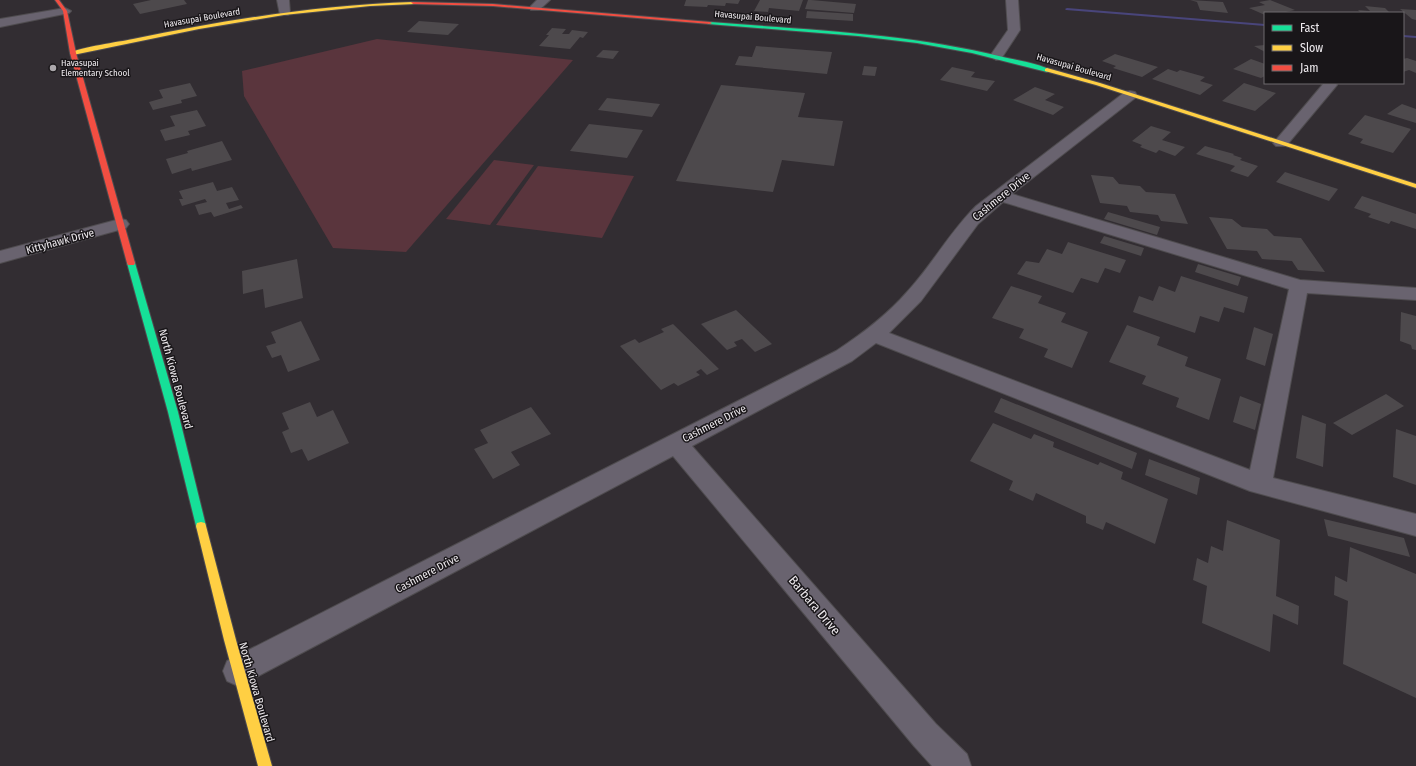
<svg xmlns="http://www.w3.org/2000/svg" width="1416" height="766" font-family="'Fira Sans Condensed',sans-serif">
	<rect width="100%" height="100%" fill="#322d32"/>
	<g fill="#5a353d">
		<polygon points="377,39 573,60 406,252 333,248 244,96 242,71"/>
		<polygon points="494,160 534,165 490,225 446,219"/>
		<polygon points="538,166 634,176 602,238 496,225"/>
	</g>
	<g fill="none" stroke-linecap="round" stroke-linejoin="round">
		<g fill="#49457b" fill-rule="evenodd">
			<polygon points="1067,8 1265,24 1265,26 1066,10 1065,9"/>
			<polygon points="1403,35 1416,36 1416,38 1403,37"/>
		</g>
	</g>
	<g fill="#4d494c">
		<polygon points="151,0 184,0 187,4 140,14 133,4"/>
		<polygon points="686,0 740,0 738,4 726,3 725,6 708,5 707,7 684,6"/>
		<polygon points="760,0 803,0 799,11 769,8 768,12 754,11"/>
		<polygon points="808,0 811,0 856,4 854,13 805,9"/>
		<polygon points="1190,0 1223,2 1228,13 1200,10 1197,2"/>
		<polygon points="1270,0 1295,10 1281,13 1265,13 1265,15 1249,8 1265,5 1259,2"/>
		<polygon points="1365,6 1385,8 1390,13 1361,13 1358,10 1370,11"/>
		<polygon points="1400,9 1416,10 1416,20 1412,19"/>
		<polygon points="807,11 853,14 853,21 806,18"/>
		<polygon points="419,21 459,24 448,35 407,32"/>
		<polygon points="552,28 566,29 562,34 569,34 572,30 588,32 583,38 580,37 570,49 539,46 549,35 546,35"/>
		<polygon points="1265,45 1265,52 1254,46"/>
		<polygon points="756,46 832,52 827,74 735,65 739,56 752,57"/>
		<polygon points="603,50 619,51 613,59 596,57"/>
		<polygon points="1115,54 1158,67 1142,77 1113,68 1116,66 1102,61"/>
		<polygon points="1407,58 1416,61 1416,73 1409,70 1403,72 1403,59"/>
		<polygon points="1251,59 1265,64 1265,76 1261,78 1233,69"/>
		<polygon points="864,66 877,67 875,76 862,75"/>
		<polygon points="952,67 975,72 971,77 995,81 987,91 940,80"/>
		<polygon points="1168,69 1177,72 1180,70 1205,77 1200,81 1213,85 1200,95 1152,79"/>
		<polygon points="190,83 197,96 181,100 182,103 153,110 149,102 163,98 159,90"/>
		<polygon points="1244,83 1276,93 1255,111 1222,101"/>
		<polygon points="721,85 805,93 798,117 843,121 834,166 782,160 773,192 676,181"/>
		<polygon points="1035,87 1055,94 1045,100 1064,107 1053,115 1013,100"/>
		<polygon points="607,98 660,104 652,117 598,110"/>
		<polygon points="1402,104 1416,109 1416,123 1387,114"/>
		<polygon points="197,110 206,126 188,131 190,135 165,141 160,130 175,126 170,116"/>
		<polygon points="1365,115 1411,129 1393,153 1360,143 1363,139 1348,134"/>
		<polygon points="589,124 643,130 627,158 570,151"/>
		<polygon points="1151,126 1171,132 1162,140 1185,147 1175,156 1159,150 1156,153 1140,147 1142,145 1132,141"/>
		<polygon points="222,141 232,160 192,171 191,168 172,174 166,159 188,153 187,151"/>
		<polygon points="1205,146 1234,154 1233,155 1242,158 1240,160 1258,166 1248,177 1230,171 1235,166 1196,154"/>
		<polygon points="1285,172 1338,189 1329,201 1276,182"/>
		<polygon points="1091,175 1113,177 1119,184 1140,186 1146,192 1175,194 1188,224 1161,221 1158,215 1130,212 1127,206 1100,203"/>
		<polygon points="213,182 217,191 232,187 239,200 226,203 229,209 241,205 243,208 214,217 211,212 199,215 195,205 207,202 205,199 182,206 179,199 183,199 179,191"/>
		<polygon points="1362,196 1416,214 1416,229 1391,221 1389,224 1368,217 1371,214 1354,208"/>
		<polygon points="1108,212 1160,227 1157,235 1104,219"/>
		<polygon points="1209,217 1232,219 1242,227 1267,229 1274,236 1301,238 1325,272 1298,270 1292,261 1262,259 1257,251 1227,249"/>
		<polygon points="1104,236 1144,248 1141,256 1100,243"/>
		<polygon points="1068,242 1126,260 1120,273 1105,268 1098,283 1081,278 1073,293 1017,274 1026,261 1039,263 1047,249 1062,254"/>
		<polygon points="297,259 303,298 265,308 263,289 243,294 242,271"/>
		<polygon points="1198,264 1241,277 1238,286 1195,272"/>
		<polygon points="1181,276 1248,297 1244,313 1224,307 1219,322 1200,316 1195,333 1133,312 1139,296 1153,301 1159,286 1175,292"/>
		<polygon points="1011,286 1042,296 1038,303 1066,313 1061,322 1088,332 1072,368 1044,357 1048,349 1019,338 1024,329 992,318"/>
		<polygon points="736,310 772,344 755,352 742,339 734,342 737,346 727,350 701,324"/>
		<polygon points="1401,312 1416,316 1416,350 1412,349 1411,345 1400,341"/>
		<polygon points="301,321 320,360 288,372 281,355 272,358 266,346 276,343 271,332"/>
		<polygon points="673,324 719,369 707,375 701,369 696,372 700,375 678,386 674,383 661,390 620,346 635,339 639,343 664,332 661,329"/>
		<polygon points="1127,325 1160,337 1157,345 1188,357 1185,366 1221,379 1209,420 1176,407 1179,398 1142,384 1146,376 1109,362"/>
		<polygon points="1254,327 1273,334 1265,366 1246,359"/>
		<polygon points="1386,394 1404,406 1352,435 1333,423"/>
		<polygon points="1240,396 1261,404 1255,430 1233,422"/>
		<polygon points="1001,398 1137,453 1132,469 994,412"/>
		<polygon points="310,402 317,417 333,410 349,443 308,461 302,449 291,453 282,432 289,429 282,413"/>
		<polygon points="531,407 551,434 511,452 520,465 493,479 474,449 488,443 480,430"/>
		<polygon points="1302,415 1326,424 1323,467 1296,458"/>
		<polygon points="993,423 1031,439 1034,434 1054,442 1053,447 1098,465 1100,462 1123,472 1121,479 1168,499 1155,544 1106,522 1103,530 1086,523 1086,516 1036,493 1033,501 1009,490 1013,481 970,461"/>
		<polygon points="1396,429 1416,436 1416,485 1393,477"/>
		<polygon points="1149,459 1200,478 1197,495 1145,475"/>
		<polygon points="1324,519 1404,538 1410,557 1328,536"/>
		<polygon points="1227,520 1280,540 1276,596 1299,606 1298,625 1273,614 1270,652 1202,623 1207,586 1193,580 1197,558 1208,563 1211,546 1223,551"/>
		<polygon points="1350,547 1416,574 1416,698 1343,664 1348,601 1334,595 1335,576 1347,582"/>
	</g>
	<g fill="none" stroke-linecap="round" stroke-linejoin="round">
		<g stroke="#4f4c4f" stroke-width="2">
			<g id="street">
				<polygon points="277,0 289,0 290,13 288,15 280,15"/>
				<polygon points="537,0 550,0 539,10 531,10 529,8"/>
				<polygon points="1006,0 1018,0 1020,30 1001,59 996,60 990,56 1008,30"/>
				<polygon points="65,8 71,11 69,13 0,27 0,19"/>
				<polygon points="1324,83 1335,83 1337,85 1286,146 1276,146 1273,143 1276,140"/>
				<path d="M1130 91 1135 92 1137 95 1135 98 1012 194 1300 280 1416 288V300L1307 293 1273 478 1416 514V536L1250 491 876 343 852 361 692 446 936 724 967 754 971 766H932L914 746 673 456 249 681 238 686 227 681 223 671 227 661 836 351C862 334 887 315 907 292 932 265 949 233 976 206L1125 92ZM1003 202 1289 289 1250 470 889 333 921 301 978 224Z"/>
				<polygon points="120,219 126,220 129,224 126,228 0,263 0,251"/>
			</g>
		</g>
		<g stroke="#4f4c4f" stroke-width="2">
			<g id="fast">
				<path d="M710 22C808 30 907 33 1003 57 1015 60 1041 64 1050 70L1047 72 972 53 917 43 858 36 708 24V22Z"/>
				<polygon points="128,261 134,261 135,263 178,412 206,526 205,529 201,530 197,529 196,526 168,412 127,263"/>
			</g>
		</g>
		<g stroke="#4f4c4f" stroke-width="2">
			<g id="slow">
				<path d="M413 2 415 4 370 6 284 15 199 29 73 55 70 53C80 47 119 42 133 39 226 20 318 5 413 2Z"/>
				<polygon points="1047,68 1100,83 1416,184 1416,188 1096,85 1045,71 1045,69"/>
				<polygon points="201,522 205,523 206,526 236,640 272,766 258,766 224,640 196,526 197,523"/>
			</g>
		</g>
		<g stroke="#4f4c4f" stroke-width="2">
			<g id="jam">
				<polygon points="55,0 59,0 67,11 76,53 135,263 134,265 128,265 127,263 70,53 63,11"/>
				<polygon points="411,2 493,4 710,22 712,23 710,24 493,6 413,4"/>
			</g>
		</g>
		<use href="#street" fill="#69636f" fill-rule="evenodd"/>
		<use href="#fast" fill="#16e098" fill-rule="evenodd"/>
		<use href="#slow" fill="#ffcf43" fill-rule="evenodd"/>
		<use href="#jam" fill="#f24e42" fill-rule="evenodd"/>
	</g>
	<circle fill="#aca8ac" stroke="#191619" stroke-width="1.5" cx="53" cy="68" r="4"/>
	<g text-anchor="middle" stroke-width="3" stroke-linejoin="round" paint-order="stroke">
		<g font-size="9" fill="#eeeaee" stroke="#191619">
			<text transform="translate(753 17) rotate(5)" y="3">Havasupai Boulevard</text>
			<text transform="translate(202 18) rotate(-10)" y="3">Havasupai Boulevard</text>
			<text transform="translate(1074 67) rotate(16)" y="3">Havasupai Boulevard</text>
		</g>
		<g font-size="9" fill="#eeeaee" stroke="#191619" text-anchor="start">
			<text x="61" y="66">Havasupai<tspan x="61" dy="10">Elementary School</tspan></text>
		</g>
		<g font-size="11" fill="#eeeaee" stroke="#191619">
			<text transform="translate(1001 196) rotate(-39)" y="4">Cashmere Drive</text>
			<text transform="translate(60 241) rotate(-15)" y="4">Kittyhawk Drive</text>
			<text transform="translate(176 379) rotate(75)" y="4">North Kiowa Boulevard</text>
			<text transform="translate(714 423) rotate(-27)" y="4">Cashmere Drive</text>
			<text transform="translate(427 573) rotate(-28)" y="4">Cashmere Drive</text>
			<text transform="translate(257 692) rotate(74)" y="4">North Kiowa Boulevard</text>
		</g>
		<g font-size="13" fill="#eeeaee" stroke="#191619">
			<text transform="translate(815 605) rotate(50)" y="5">Barbara Drive</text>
		</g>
	</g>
	<rect x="1264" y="12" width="140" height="72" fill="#191619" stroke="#6e6b6e"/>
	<rect x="1272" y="25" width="20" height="6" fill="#16e098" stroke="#6e6b6e"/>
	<text x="1300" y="32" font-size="12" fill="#eeeaee">Fast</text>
	<rect x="1272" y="45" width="20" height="6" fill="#ffcf43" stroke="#6e6b6e"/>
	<text x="1300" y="52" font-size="12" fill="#eeeaee">Slow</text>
	<rect x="1272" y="65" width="20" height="6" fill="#f24e42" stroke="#6e6b6e"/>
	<text x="1300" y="72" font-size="12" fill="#eeeaee">Jam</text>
</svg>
